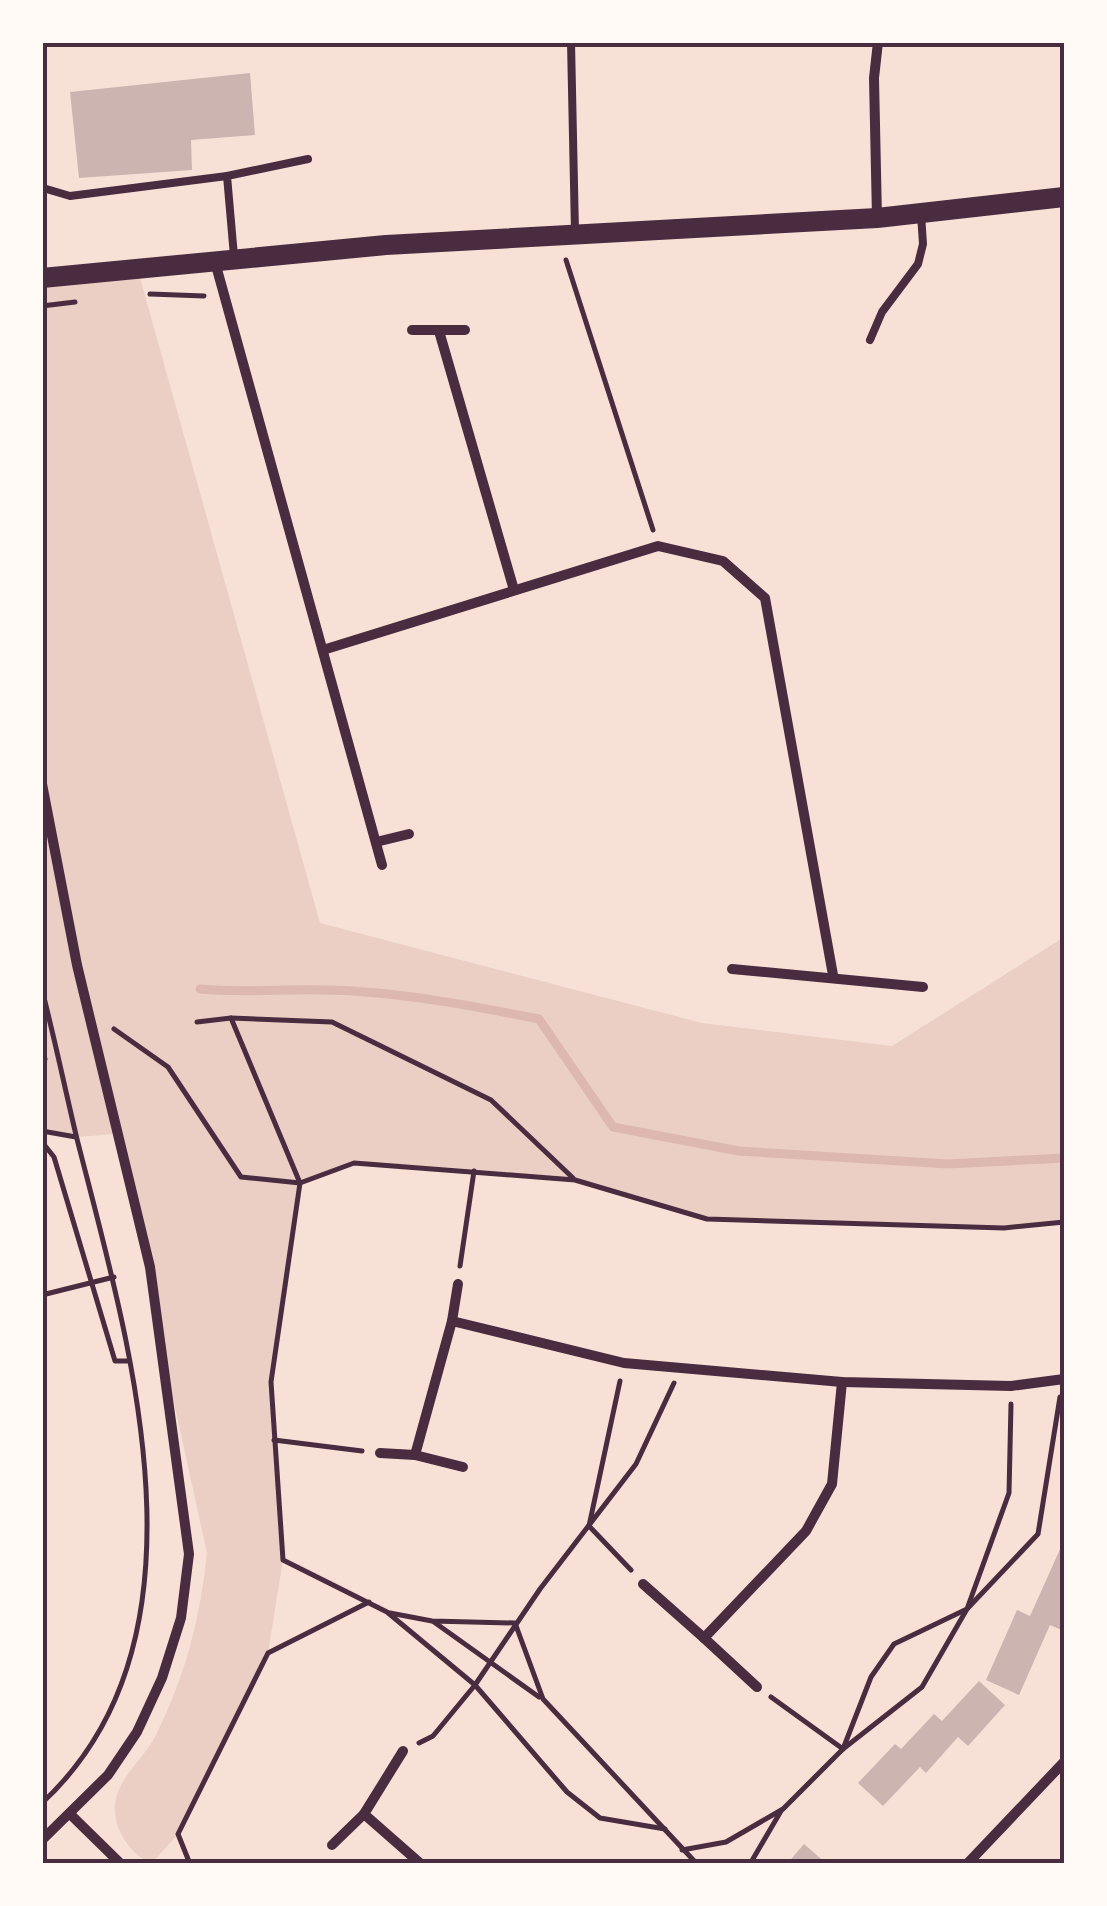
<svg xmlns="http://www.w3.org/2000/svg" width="1107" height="1906" font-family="'Public Sans',sans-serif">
	<rect width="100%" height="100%" fill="#f7e1d7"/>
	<path fill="#ebcfc5" d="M137 267 320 923 702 1023 892 1046 1064 937V1222L1004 1228 707 1219 575 1180 354 1163 300 1183 271 1382 283 1560 268 1653 178 1834 152 1863C130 1856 112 1827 115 1803 119 1777 143 1759 155 1737 185 1677 200 1620 207 1553L115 1134 76 1137 43 1131 42 278Z"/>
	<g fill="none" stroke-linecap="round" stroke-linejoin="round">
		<path stroke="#dcb8b0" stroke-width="9" d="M200 989C241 993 282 989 323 990 395 991 468 1005 539 1019L613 1127 739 1151 948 1164 1064 1158"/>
	</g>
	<g fill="#ccb4b1">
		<polygon points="250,73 255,135 191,140 192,170 79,178 70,92"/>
		<polygon points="1061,1547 1064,1631 1050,1625 1019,1695 986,1680 1017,1610 1030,1616"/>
		<polygon points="979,1681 1005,1705 968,1746 958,1737 926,1773 920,1767 883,1806 858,1783 895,1744 901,1749 934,1714 942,1721"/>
		<polygon points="804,1844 827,1864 787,1864"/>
	</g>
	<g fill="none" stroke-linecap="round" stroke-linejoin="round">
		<g stroke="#4a2c40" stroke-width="5">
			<polyline points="566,260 653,530"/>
			<polyline points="150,294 204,296"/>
			<polyline points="42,306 75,302"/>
			<path d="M42 990C55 1040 65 1089 77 1139 128 1340 221 1637 42 1803"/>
			<polyline points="231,1018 300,1183 271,1382 283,1560 387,1612 475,1685 567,1792 600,1818 665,1829"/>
			<polyline points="197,1022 231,1018 332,1022 491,1100 573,1178"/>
			<polyline points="114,1029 168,1067 241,1177 300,1183 354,1163 575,1180 707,1219 1004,1228 1064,1222"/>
			<polyline points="42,1059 45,1059"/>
			<polyline points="42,1131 76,1137"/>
			<polyline points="42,1142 54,1157 115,1361 129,1361"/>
			<polyline points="460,1266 474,1171"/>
			<polyline points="42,1295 114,1277"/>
			<polyline points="620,1381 589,1526 631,1570"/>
			<polyline points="274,1440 362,1451"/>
			<polyline points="390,1613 432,1621 515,1623 543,1699 697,1864"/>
			<polyline points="434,1622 539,1697"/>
			<polyline points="771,1697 843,1749 871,1677 894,1644 967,1609 1038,1534 1060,1397"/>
			<polyline points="419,1743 433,1736 475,1685 540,1589 636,1464 674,1383"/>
			<polyline points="682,1850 726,1842 783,1809 843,1749 922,1687 967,1609 1009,1493 1011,1404"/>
			<polyline points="190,1864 178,1834 268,1653 369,1602"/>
			<polyline points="750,1864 781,1811"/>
		</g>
		<g stroke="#4a2c40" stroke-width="8">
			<polyline points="571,42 575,232"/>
			<polyline points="42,183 43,188 70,196 227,176"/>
			<polyline points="234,256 227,176 308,159"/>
			<polyline points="870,340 882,312 918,264 923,244 921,214"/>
		</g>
		<g stroke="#4a2c40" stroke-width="10">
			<polyline points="877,218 874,78 878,42"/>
			<polyline points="215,262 382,865"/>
			<polyline points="412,330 465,330"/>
			<polyline points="439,331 514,590"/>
			<polyline points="323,650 658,546 723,561 765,598 833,975"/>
			<polyline points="42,784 77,965 150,1267 189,1554 181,1618 162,1678 137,1732 108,1775 42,1840"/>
			<polyline points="376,842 409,834"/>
			<polyline points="732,969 923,987"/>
			<polyline points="452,1321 458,1284"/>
			<polyline points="380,1453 415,1455 452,1321 624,1363 842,1382 1011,1386 1064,1379"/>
			<polyline points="415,1455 463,1467"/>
			<polyline points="643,1584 704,1638"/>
			<polyline points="757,1687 704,1638 806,1531 832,1484 842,1382"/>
			<polyline points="403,1751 364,1814 421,1864"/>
			<polyline points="71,1815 121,1864"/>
			<polyline points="332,1845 364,1814"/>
			<polyline points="967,1864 1064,1762"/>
		</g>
		<polyline stroke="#4a2c40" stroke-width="20" points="42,278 386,245 877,218 1064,197"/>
	</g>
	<rect width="1107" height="1906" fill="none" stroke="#fffaf5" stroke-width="90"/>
	<rect x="45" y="45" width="1017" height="1816" fill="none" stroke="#4a2c40" stroke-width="4"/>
</svg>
